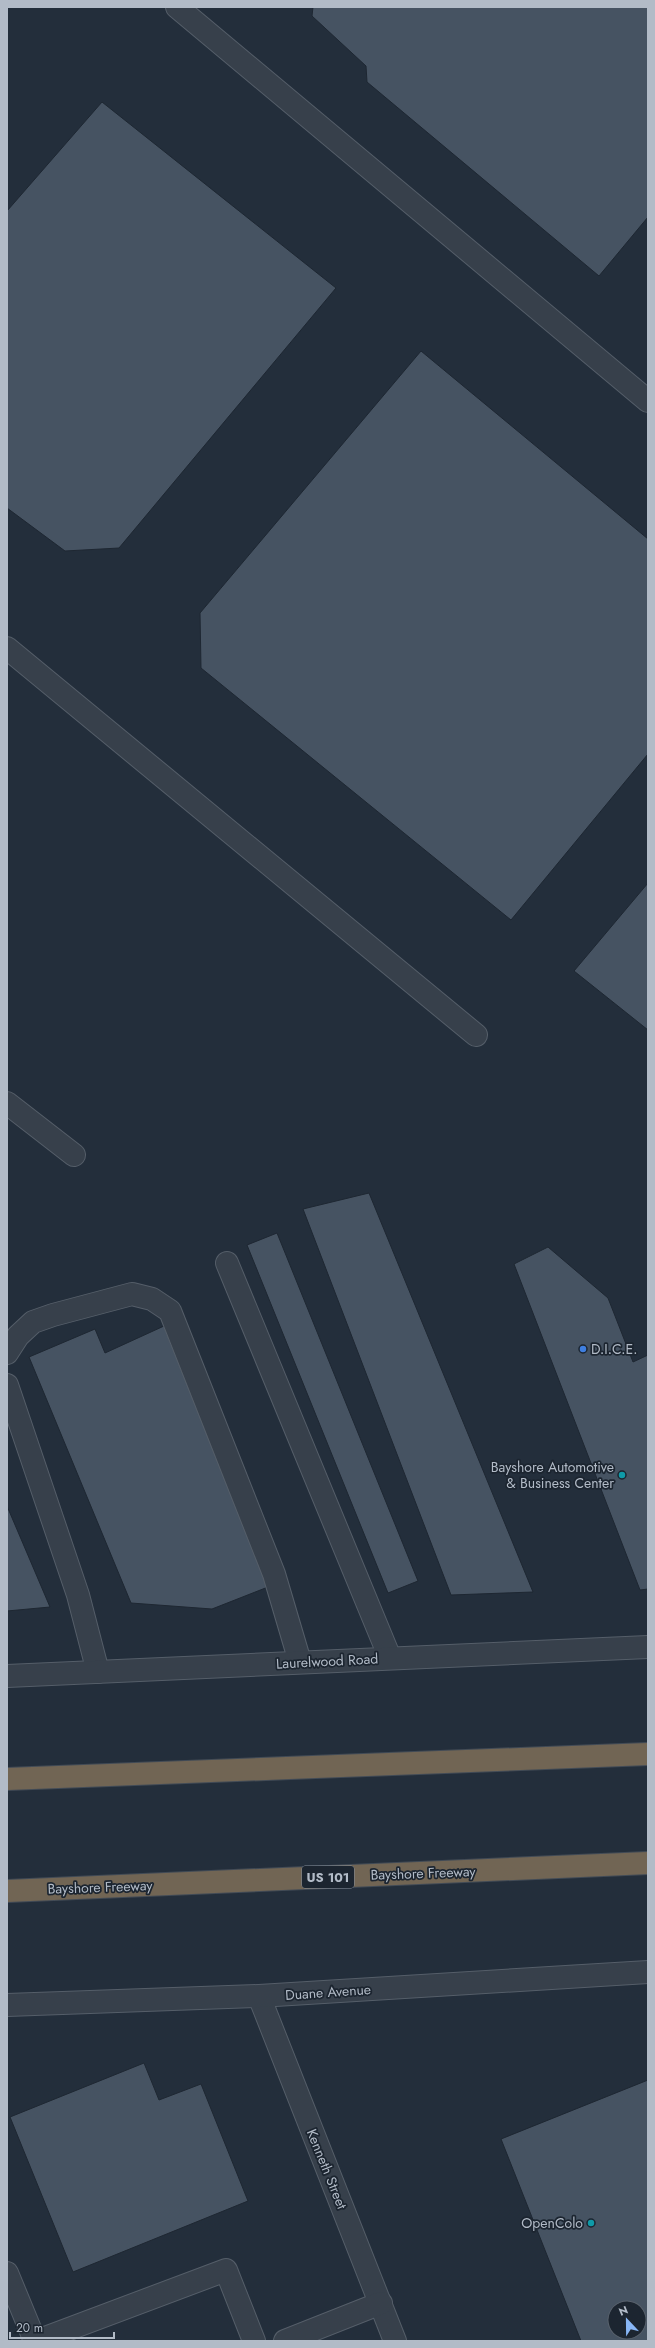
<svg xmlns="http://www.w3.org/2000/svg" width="655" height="2348" font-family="Jost,sans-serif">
	<rect width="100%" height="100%" fill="#232e3b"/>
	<g fill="#465362" stroke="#1e2732" fill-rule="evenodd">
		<polygon points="313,7 648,7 648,217 599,276 367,82 366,66 312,16"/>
		<polygon points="102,102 336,288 119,548 65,551 7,508 7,211"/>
		<polygon points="421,351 648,539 648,754 511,920 201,668 200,613"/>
		<polygon points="648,883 648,1030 574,971"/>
		<polygon points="369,1193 533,1592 451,1595 303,1209"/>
		<polygon points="277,1233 418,1581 388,1593 247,1245"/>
		<polygon points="548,1247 608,1298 633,1362 648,1355 648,1589 640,1590 514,1264"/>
		<polygon points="164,1326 268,1587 212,1609 131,1603 29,1357 95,1329 105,1353"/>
		<polygon points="7,1506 50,1607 7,1611"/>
		<polygon points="144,2063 159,2100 201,2084 248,2201 73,2272 10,2117"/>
		<path d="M648 2080V2341H581L501 2139ZM615 2308H639V2332H615Z"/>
	</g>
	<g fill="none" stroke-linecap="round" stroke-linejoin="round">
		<g stroke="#555e69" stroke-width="24">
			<g id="minor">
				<polyline points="177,7 648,401"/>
				<polyline points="7,648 476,1035"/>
				<polyline points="7,1103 74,1155"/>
				<polyline points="227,1263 390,1658"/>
				<polyline points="7,1353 18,1336 33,1322 53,1315 132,1294 152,1299 170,1311 274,1574 300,1662"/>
				<polyline points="7,1385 78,1595 98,1672"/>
				<polyline points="7,1676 648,1647"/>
				<polyline points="259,1996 395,2341"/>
				<polyline points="7,2005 259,1996 648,1972"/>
				<polyline points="7,2273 35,2341"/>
				<polyline points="37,2341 226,2270 254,2341"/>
				<polyline points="285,2341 381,2303"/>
			</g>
		</g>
		<g stroke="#424b56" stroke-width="24">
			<g id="highway">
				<polyline points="7,1779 648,1754"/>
				<polyline points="7,1891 648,1863"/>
			</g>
		</g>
		<use href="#minor" stroke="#37404b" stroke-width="22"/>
		<use href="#highway" stroke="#716554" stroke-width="22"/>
	</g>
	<circle fill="#3f7fe0" stroke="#1c2530" stroke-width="1.5" cx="583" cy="1349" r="4"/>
	<g fill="#0f9aa8" stroke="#1c2530" stroke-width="1.5">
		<circle cx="622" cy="1475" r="4"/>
		<circle cx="591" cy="2223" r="4"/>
	</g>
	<g text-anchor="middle" stroke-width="3.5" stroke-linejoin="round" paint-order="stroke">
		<rect fill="#1c2530" stroke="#858e9a" stroke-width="1" x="302" y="1866" width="52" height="22" rx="3"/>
		<g font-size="13" font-weight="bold" fill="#b2bbc7">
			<text x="328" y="1882">US 101</text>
		</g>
		<g font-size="14" fill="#b2bbc7" stroke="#1c2530" text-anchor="end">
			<text x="591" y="1354" text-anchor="start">D.I.C.E.</text>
			<text x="614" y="1472">Bayshore Automotive<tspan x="614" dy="16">&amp; Business Center</tspan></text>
			<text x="583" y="2228">OpenColo</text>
		</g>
		<g font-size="14" fill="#b2bbc7" stroke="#1c2530">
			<text transform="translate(327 1661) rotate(-3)" y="5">Laurelwood Road</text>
			<text transform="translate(423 1873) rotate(-2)" y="5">Bayshore Freeway</text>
			<text transform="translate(100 1887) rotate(-2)" y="5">Bayshore Freeway</text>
			<text transform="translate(328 1992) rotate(-4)" y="5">Duane Avenue</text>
			<text transform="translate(327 2169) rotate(68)" y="5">Kenneth Street</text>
		</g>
	</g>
	<rect width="655" height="2348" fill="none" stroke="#b2bbc7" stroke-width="16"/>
	<g transform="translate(627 2320) rotate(338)"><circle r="19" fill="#1c2530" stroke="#58616c"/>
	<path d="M0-3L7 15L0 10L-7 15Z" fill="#88b6f6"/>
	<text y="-6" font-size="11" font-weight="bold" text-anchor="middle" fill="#b2bbc7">N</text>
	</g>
	<path d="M10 2332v6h104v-6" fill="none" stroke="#b2bbc7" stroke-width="2"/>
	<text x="16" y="2332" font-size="12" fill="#b2bbc7" stroke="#1c2530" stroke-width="3" paint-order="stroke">20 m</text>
</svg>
